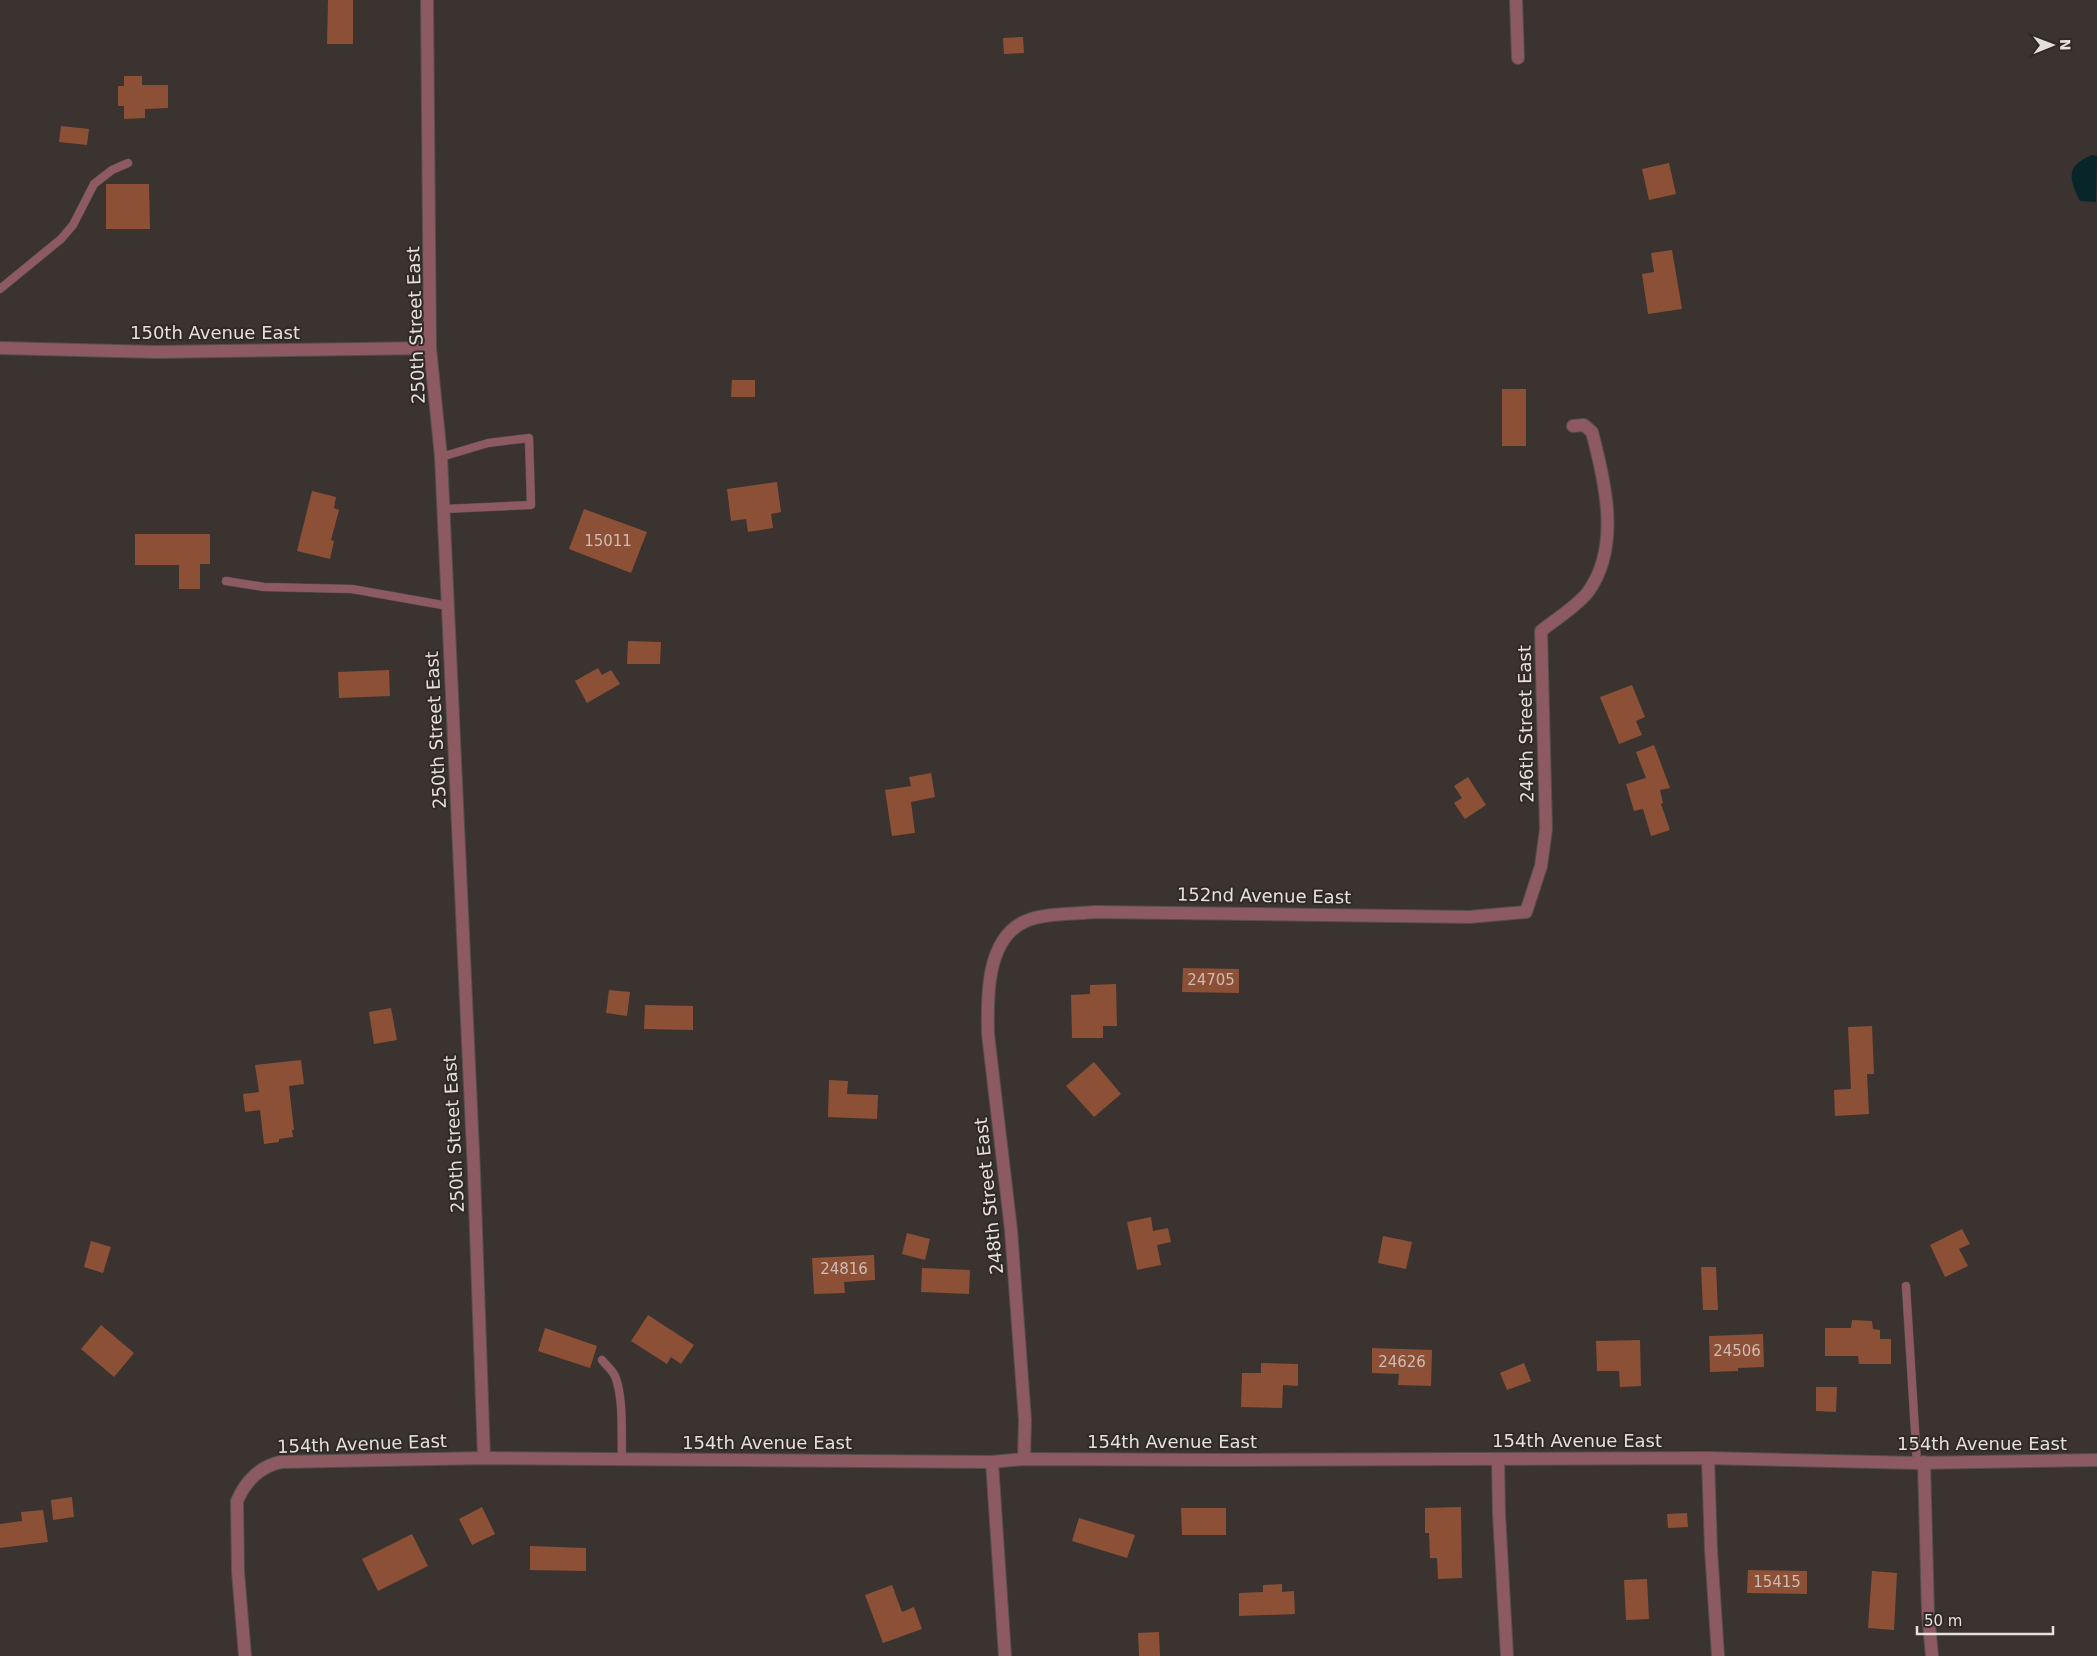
<svg xmlns="http://www.w3.org/2000/svg" width="2097" height="1656" font-family="'DejaVu Sans',sans-serif">
	<rect width="100%" height="100%" fill="#3b3330"/>
	<path fill="#082629" d="M2092 155 2097 156 2096 202 2080 201C2069 179 2065 166 2092 155Z"/>
	<g fill="#8c5036">
		<polygon points="328,0 353,0 353,44 327,44"/>
		<polygon points="1023,37 1024,53 1004,54 1003,38"/>
		<polygon points="124,76 142,76 142,85 168,85 168,108 145,109 145,118 124,119 124,106 118,106 118,86 124,86"/>
		<polygon points="61,126 89,129 87,145 59,142"/>
		<polygon points="1669,163 1676,194 1649,200 1642,169"/>
		<polygon points="106,184 149,184 150,229 106,229"/>
		<polygon points="1672,250 1682,309 1648,314 1642,274 1654,272 1651,253"/>
		<polygon points="732,380 755,380 755,397 731,397"/>
		<rect x="1502" y="389" width="24" height="57"/>
		<polygon points="777,482 781,512 771,514 773,528 748,532 746,519 731,521 727,489"/>
		<polygon points="312,491 336,497 334,508 339,510 331,540 334,541 330,559 297,551"/>
		<polygon points="584,509 647,532 631,573 569,549"/>
		<polygon points="135,534 210,534 210,564 200,564 200,589 179,589 179,565 135,565"/>
		<polygon points="628,641 661,642 660,664 627,664"/>
		<polygon points="598,668 602,675 611,670 620,684 587,703 575,681"/>
		<polygon points="389,670 390,696 339,698 338,672"/>
		<polygon points="1632,685 1645,717 1636,721 1642,735 1619,744 1600,697"/>
		<polygon points="1654,745 1670,788 1660,790 1663,803 1661,804 1670,830 1651,836 1643,809 1634,811 1626,784 1646,778 1636,752"/>
		<polygon points="931,773 935,797 911,802 915,833 892,836 885,790 911,786 909,777"/>
		<polygon points="1468,777 1486,805 1465,819 1454,803 1462,798 1454,786"/>
		<polygon points="1183,968 1239,969 1239,993 1182,992"/>
		<polygon points="1116,984 1117,1026 1103,1026 1103,1038 1072,1038 1071,995 1090,994 1090,985"/>
		<polygon points="609,990 630,992 627,1016 606,1013"/>
		<polygon points="645,1005 693,1006 693,1030 644,1029"/>
		<polygon points="391,1008 397,1040 374,1044 369,1012"/>
		<polygon points="1872,1026 1874,1074 1867,1074 1869,1114 1835,1116 1834,1090 1851,1089 1848,1027"/>
		<polygon points="301,1060 304,1084 289,1086 294,1130 292,1130 293,1137 279,1139 279,1142 264,1144 260,1110 245,1112 243,1094 259,1092 255,1065"/>
		<polygon points="1094,1062 1121,1094 1094,1117 1066,1086"/>
		<polygon points="829,1080 848,1081 847,1094 878,1095 877,1119 828,1117"/>
		<polygon points="1151,1217 1153,1231 1168,1228 1171,1242 1157,1245 1161,1265 1137,1270 1127,1222"/>
		<polygon points="1962,1229 1970,1244 1959,1249 1968,1266 1945,1277 1930,1245"/>
		<polygon points="907,1233 930,1239 925,1260 902,1254"/>
		<polygon points="1383,1236 1412,1242 1406,1269 1378,1263"/>
		<polygon points="91,1241 111,1247 103,1273 84,1267"/>
		<polygon points="874,1255 875,1280 844,1282 845,1293 814,1294 812,1258"/>
		<polygon points="1701,1267 1716,1267 1718,1310 1703,1310"/>
		<polygon points="922,1268 970,1270 969,1294 921,1292"/>
		<polygon points="648,1315 694,1345 681,1364 671,1357 667,1364 631,1341"/>
		<polygon points="1852,1320 1872,1321 1873,1329 1880,1330 1880,1339 1891,1339 1891,1364 1859,1364 1858,1356 1825,1356 1825,1328 1851,1328"/>
		<polygon points="101,1325 134,1353 114,1377 81,1349"/>
		<polygon points="545,1328 597,1346 590,1368 538,1351"/>
		<polygon points="1763,1334 1764,1367 1738,1368 1738,1371 1710,1372 1709,1336"/>
		<polygon points="1640,1340 1641,1386 1620,1387 1619,1371 1597,1371 1596,1341"/>
		<polygon points="1372,1348 1432,1350 1431,1386 1398,1385 1399,1374 1372,1373"/>
		<polygon points="1261,1363 1298,1364 1298,1386 1283,1385 1282,1408 1241,1407 1242,1373 1261,1373"/>
		<polygon points="1524,1363 1531,1381 1507,1390 1500,1373"/>
		<polygon points="1816,1387 1837,1387 1836,1412 1816,1411"/>
		<polygon points="72,1497 74,1517 53,1520 51,1500"/>
		<polygon points="482,1507 495,1534 472,1545 459,1519"/>
		<polygon points="1461,1507 1462,1578 1438,1579 1437,1558 1430,1558 1429,1533 1425,1533 1425,1508"/>
		<polygon points="1181,1508 1226,1508 1226,1535 1182,1535"/>
		<polygon points="43,1510 48,1542 0,1548 0,1524 22,1521 21,1512"/>
		<polygon points="1687,1513 1688,1527 1668,1528 1667,1514"/>
		<polygon points="1079,1518 1135,1535 1127,1558 1072,1541"/>
		<polygon points="412,1534 428,1566 378,1591 362,1559"/>
		<polygon points="530,1546 586,1548 586,1571 530,1570"/>
		<polygon points="1748,1570 1807,1571 1807,1594 1747,1593"/>
		<polygon points="1872,1571 1897,1573 1894,1630 1868,1628"/>
		<polygon points="1647,1579 1649,1619 1626,1620 1624,1580"/>
		<polygon points="1282,1584 1282,1592 1294,1591 1295,1614 1239,1616 1239,1593 1263,1592 1263,1585"/>
		<polygon points="892,1585 902,1612 914,1607 922,1629 883,1643 865,1595"/>
		<polygon points="1159,1632 1160,1656 1139,1656 1138,1633"/>
	</g>
	<g fill="none" stroke-linecap="round" stroke-linejoin="round">
		<g stroke="#564f4c" stroke-width="9">
			<g id="lane">
				<polyline points="0,289 61,239 73,225 94,184 112,170 128,163"/>
				<polyline points="441,457 488,443 529,438 531,505 444,509"/>
				<polyline points="226,581 264,587 352,589 448,606"/>
				<polyline points="1906,1286 1917,1463"/>
				<path d="M602 1360C606 1365 612 1370 615 1376 624 1398 621 1435 622 1459"/>
			</g>
		</g>
		<g stroke="#564f4c" stroke-width="14">
			<g id="street">
				<polyline points="427,0 430,348 441,457 474,1173 484,1458"/>
				<polyline points="1516,0 1518,58"/>
				<polyline points="0,348 157,352 430,348"/>
				<polyline points="1708,1458 1711,1550 1718,1656"/>
				<path d="M1024 1459 1025 1420 1011 1230 988 1034C987 997 986 938 1026 921 1044 913 1075 914 1095 912L1469 917 1526 912 1541 866 1546 829 1541 631C1556 619 1576 607 1588 592 1621 547 1605 481 1592 432L1584 425 1573 426"/>
				<polyline points="1498,1459 1499,1514 1507,1656"/>
				<polyline points="992,1462 1005,1656"/>
				<polyline points="1924,1462 1928,1613 1932,1656"/>
				<path d="M245 1656 238 1572 237 1501C245 1482 260 1466 281 1462L484 1458 992 1462 1024 1459 1234 1460 1708 1458 1917 1463 2097 1460"/>
			</g>
		</g>
		<use href="#lane" stroke="#8d5a61" stroke-width="8"/>
		<use href="#street" stroke="#8d5a61" stroke-width="12"/>
	</g>
	<g text-anchor="middle" stroke-width="4" stroke-linejoin="round" paint-order="stroke">
		<g font-size="15" fill="#cebcb4">
			<text x="608" y="546">15011</text>
			<text x="1211" y="985">24705</text>
			<text x="844" y="1274">24816</text>
			<text x="1737" y="1356">24506</text>
			<text x="1402" y="1367">24626</text>
			<text x="1777" y="1587">15415</text>
		</g>
		<g font-size="18" fill="#e4e0de" stroke="#302926">
			<text transform="translate(416 325) rotate(-92)" y="6">250th Street East</text>
			<text x="215" y="339">150th Avenue East</text>
			<text transform="translate(1526 724) rotate(-91)" y="6">246th Street East</text>
			<text transform="translate(436 730) rotate(-93)" y="6">250th Street East</text>
			<text transform="translate(1264 896) rotate(1)" y="6">152nd Avenue East</text>
			<text transform="translate(454 1134) rotate(-93)" y="6">250th Street East</text>
			<text transform="translate(989 1196) rotate(-96)" y="6">248th Street East</text>
			<text x="1577" y="1447">154th Avenue East</text>
			<text x="1172" y="1448">154th Avenue East</text>
			<text x="767" y="1449">154th Avenue East</text>
			<text transform="translate(362 1444) rotate(-2)" y="6">154th Avenue East</text>
			<text x="1982" y="1450">154th Avenue East</text>
		</g>
	</g>
	<g transform="translate(2052 45) rotate(89)" stroke="#302926" stroke-width="4" paint-order="stroke">
	<path d="M0-4L9 19L0 12L-9 19Z" fill="#e4e0de"/>
	<text y="-8" font-size="14" font-weight="bold" text-anchor="middle" fill="#e4e0de">N</text>
	</g>
	<path d="M1917 1626v8h136v-8" fill="none" stroke="#e4e0de" stroke-width="2.5"/>
	<text x="1924" y="1626" font-size="15" fill="#e4e0de" stroke="#302926" stroke-width="4" paint-order="stroke">50 m</text>
</svg>
